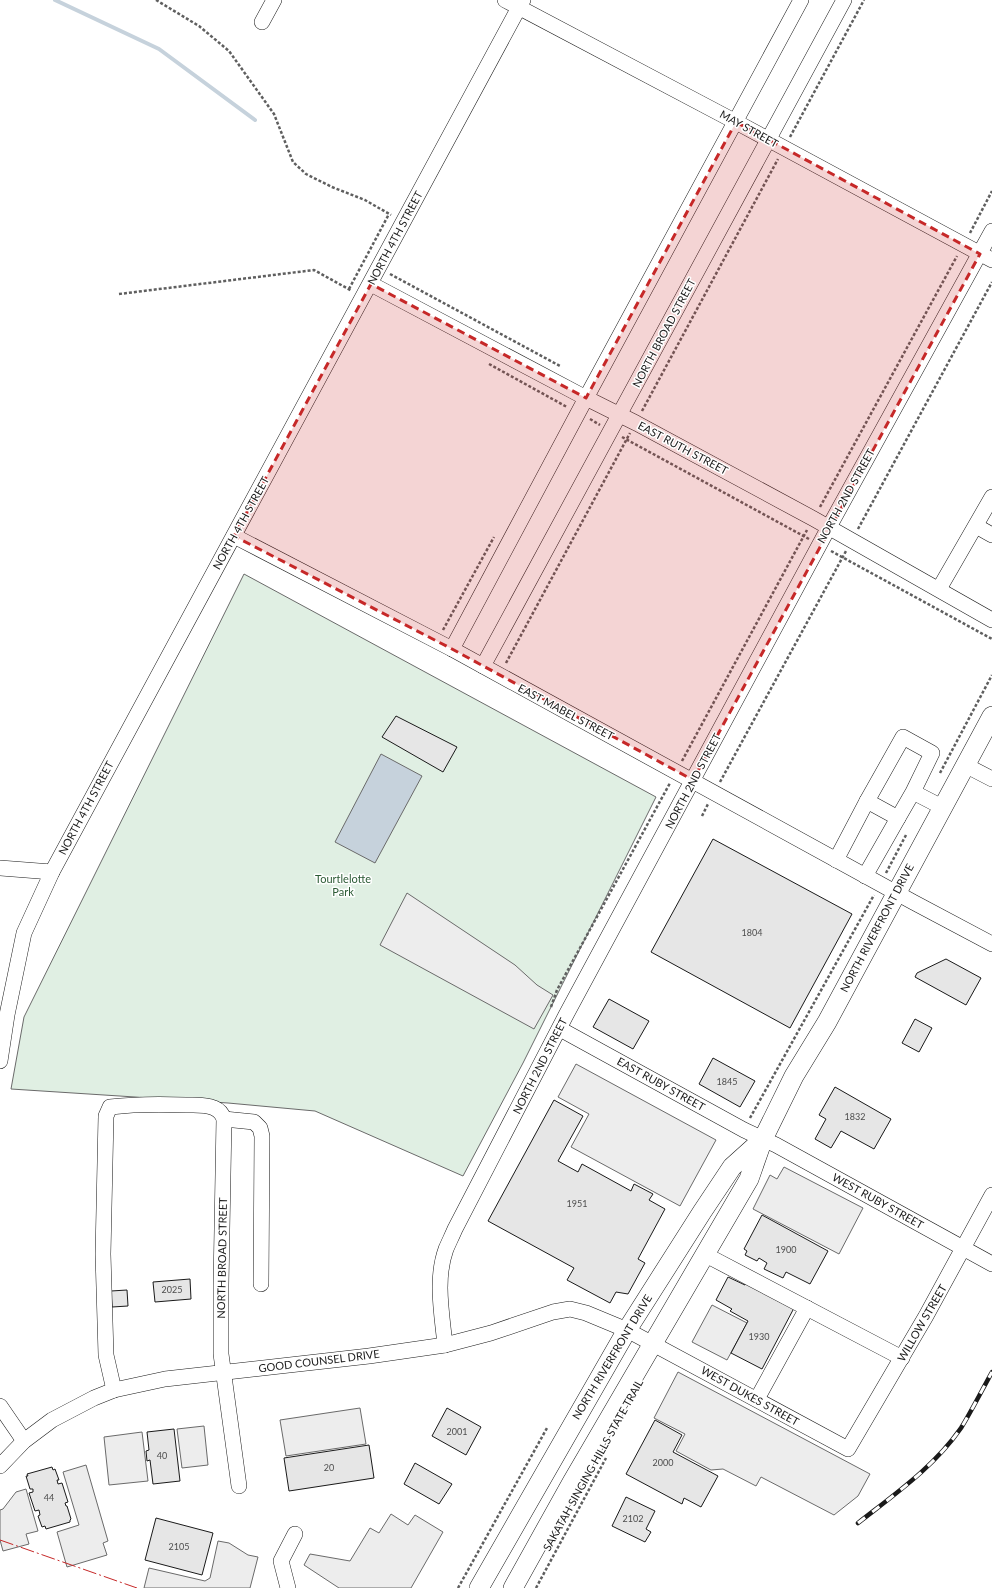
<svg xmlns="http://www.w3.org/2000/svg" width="992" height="1588" font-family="Lato,sans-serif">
	<rect width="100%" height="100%" fill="#fff"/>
	<polygon fill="#e0efe3" stroke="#6a6a6a" points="244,574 656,797 523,1063 463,1176 315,1111 228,1103 11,1089 24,1017"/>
	<g fill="#ededed" stroke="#6a6a6a">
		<polygon points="407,893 515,965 537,985 553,995 534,1029 380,945"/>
		<polygon points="576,1064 716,1140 680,1206 571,1147 589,1114 558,1097"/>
		<polygon points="784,1167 863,1208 839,1254 753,1209 770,1175 777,1179"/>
		<polygon points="712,1305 747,1323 727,1360 692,1342"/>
		<polygon points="678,1372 870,1474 858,1496 834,1515 761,1477 756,1486 723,1469 711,1470 676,1451 685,1434 654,1418"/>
		<polygon points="360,1408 366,1444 286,1456 280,1420"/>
		<polygon points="204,1426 208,1465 182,1468 177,1429"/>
		<polygon points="142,1432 148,1481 109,1485 104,1437"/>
		<polygon points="86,1465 108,1541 103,1543 107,1555 67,1567 57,1532 79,1525 63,1472"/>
		<polygon points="26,1489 38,1531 26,1534 29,1544 3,1551 0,1540 0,1510 3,1509 16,1492"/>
		<polygon points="391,1514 408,1525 415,1515 443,1532 411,1588 339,1588 304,1565 310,1554 350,1561 370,1528 379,1533"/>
		<polygon points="218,1541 229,1543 248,1555 258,1557 250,1588 144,1588 149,1568 205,1581 210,1578"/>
	</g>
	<polygon fill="#c6d2dc" stroke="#6a6a6a" points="381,754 422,776 375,863 335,842"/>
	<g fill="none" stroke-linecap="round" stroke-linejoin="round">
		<polyline stroke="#c6d2dc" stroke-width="4" points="55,0 159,49 255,120"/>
	</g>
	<g fill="#e6e6e6" stroke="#1a1a1a">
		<polygon points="396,716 457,747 443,772 382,737"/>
		<polygon points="713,839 852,914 790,1028 651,952"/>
		<polygon points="946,959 981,978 966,1005 915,977 917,973"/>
		<polygon points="609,999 649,1021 633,1049 593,1027"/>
		<polygon points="915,1019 932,1028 919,1052 902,1043"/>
		<polygon points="713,1058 755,1081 740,1107 699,1084"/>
		<polygon points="835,1087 891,1119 874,1149 841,1131 831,1148 815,1139 826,1119 819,1115"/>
		<polygon points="554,1100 583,1116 558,1161 578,1172 582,1164 631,1191 634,1184 653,1194 649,1200 665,1209 638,1259 645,1263 628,1294 616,1292 610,1303 567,1280 574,1268 488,1221"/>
		<polygon points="762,1215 828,1251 810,1284 786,1272 783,1278 764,1269 767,1263 759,1258 757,1261 745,1255 747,1251 744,1249"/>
		<polygon points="728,1277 745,1285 746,1283 794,1308 762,1369 731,1353 748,1321 730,1311 732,1309 716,1300"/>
		<polygon points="190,1279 191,1299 155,1302 153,1282"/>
		<polygon points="127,1290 128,1306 112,1307 111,1291"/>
		<polygon points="447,1408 481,1427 466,1455 432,1436"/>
		<polygon points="655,1420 682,1435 673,1452 718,1476 701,1507 684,1498 682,1504 626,1474"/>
		<polygon points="174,1429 180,1481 153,1484 150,1460 147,1461 146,1451 149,1450 147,1432"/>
		<polygon points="369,1445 374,1478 289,1491 284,1458"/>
		<polygon points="415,1463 452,1484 439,1504 404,1484"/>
		<polygon points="52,1467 53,1470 55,1469 59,1480 57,1480 58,1484 62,1483 68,1502 65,1503 66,1506 67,1506 71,1519 70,1520 70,1522 46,1529 45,1526 42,1527 38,1516 40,1515 39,1510 35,1511 29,1493 33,1492 33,1489 30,1489 26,1476 28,1476 27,1474"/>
		<polygon points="626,1497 655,1511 646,1529 651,1532 645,1542 612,1526"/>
		<polygon points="156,1518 213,1533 202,1575 145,1560"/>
	</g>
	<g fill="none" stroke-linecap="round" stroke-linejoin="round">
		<g stroke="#1a1a1a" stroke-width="16">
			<g id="minor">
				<polyline points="505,0 736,122 992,260"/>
				<polyline points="262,22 274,0"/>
				<polyline points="371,284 586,398 636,423 814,519 992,620"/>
				<polyline points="976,526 992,535"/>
				<polyline points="234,536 452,649 913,902 992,944"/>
				<polyline points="939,589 992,497"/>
				<polyline points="452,649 586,398 801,0"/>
				<polyline points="483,666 844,0"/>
				<polyline points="965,765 992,779"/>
				<polyline points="913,792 932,753 903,737 867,801 898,818 913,792 942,807"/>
				<polyline points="836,860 867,801"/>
				<polyline points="0,868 52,872"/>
				<polyline points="865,876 898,818"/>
				<polyline points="560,1029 744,1130 776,1145 992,1264"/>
				<polyline points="0,1061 7,1015 24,933 52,872 523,0"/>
				<polyline points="224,1119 254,1122 260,1128 262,1136 261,1284"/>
				<polyline points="704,1254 902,1358"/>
				<path d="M445 1345C442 1314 435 1279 446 1249 449 1242 452 1236 455 1229L566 1015 829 527 992 231"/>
				<path d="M114 1390 106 1355 103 1254 106 1116 110 1107C135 1104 160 1104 186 1105 195 1105 205 1104 214 1108 219 1110 222 1113 224 1119L221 1285V1354L239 1486"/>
				<polyline points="757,1399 807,1308"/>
				<polyline points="0,1406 24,1441"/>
				<polyline points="0,1466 24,1441 52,1420 94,1398 114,1390 165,1379 369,1356 445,1345 491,1333 553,1312 570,1309 586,1313 627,1330 848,1449 926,1316 992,1195"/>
				<polyline points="288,1588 281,1561 295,1534"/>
			</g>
		</g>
		<g stroke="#1a1a1a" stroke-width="20">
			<g id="major">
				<polyline points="479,1588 627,1330 702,1212 732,1167 762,1140"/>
				<polyline points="513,1588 572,1482 749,1179 763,1139 794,1076 827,1022 992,716"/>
			</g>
		</g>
		<g stroke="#5f5f5f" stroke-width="2.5" stroke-dasharray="3 2" stroke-linecap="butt">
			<polyline points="156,0 199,26 229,51 274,114 293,162 306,174 332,187 365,200 391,215"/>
			<polyline points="790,137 864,0"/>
			<polyline points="970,233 992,191"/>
			<polyline points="390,274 560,366"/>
			<polyline points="349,289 389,214"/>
			<polyline points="119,294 314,270 352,291"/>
			<polyline points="489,364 567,407"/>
			<polyline points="642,411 778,159"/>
			<polyline points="590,419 600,425"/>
			<polyline points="622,437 809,539"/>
			<polyline points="820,507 957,256"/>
			<polyline points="858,529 992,282"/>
			<polyline points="831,551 992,639"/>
			<polyline points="443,630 494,537"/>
			<polyline points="506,663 630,433"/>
			<polyline points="682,761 807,530"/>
			<polyline points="940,773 992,675"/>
			<polyline points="720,782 846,551"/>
			<polyline points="702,816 708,804"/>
			<polyline points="886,873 906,835"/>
			<polyline points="551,1007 557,990 670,783"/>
			<polyline points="750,1118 874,895"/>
			<polyline points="458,1588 547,1428"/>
			<polyline points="536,1588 606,1458"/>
		</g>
		<use href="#minor" stroke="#fff" stroke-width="15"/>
		<use href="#major" stroke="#fff" stroke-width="19"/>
		<g stroke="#1a1a1a" stroke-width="4.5">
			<path id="rail" d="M858 1523C895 1494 934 1467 961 1428 972 1410 982 1390 992 1372"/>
		</g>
		<use href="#rail" stroke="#fff" stroke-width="3" stroke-dasharray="9" stroke-linecap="butt"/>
		<polyline stroke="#c62828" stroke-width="1" stroke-dasharray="14 3 2 3" stroke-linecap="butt" points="0,1540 137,1588"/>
	</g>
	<path fill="#c62828" fill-opacity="0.2" stroke="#c62828" stroke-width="3" stroke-dasharray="8 5" stroke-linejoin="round" d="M736 122 980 254 693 780 452 649 234 536 371 284 586 398Z"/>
	<g text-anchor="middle" stroke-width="3" stroke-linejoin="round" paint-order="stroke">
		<g font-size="9" fill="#4d4d4d">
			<text x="752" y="936">1804</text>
			<text x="727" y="1085">1845</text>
			<text x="855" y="1120">1832</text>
			<text x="577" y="1207">1951</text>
			<text x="786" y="1253">1900</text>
			<text x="172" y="1293">2025</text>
			<text x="759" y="1340">1930</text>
			<text x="457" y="1435">2001</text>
			<text x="162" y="1459">40</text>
			<text x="663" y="1466">2000</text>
			<text x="329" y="1471">20</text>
			<text x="49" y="1501">44</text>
			<text x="633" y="1522">2102</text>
			<text x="179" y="1550">2105</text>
		</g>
		<g font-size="11" fill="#1a1a1a" stroke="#fff">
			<text transform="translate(749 129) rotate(29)" y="4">MAY STREET</text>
			<text transform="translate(395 238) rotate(-62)" y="4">NORTH 4TH STREET</text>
			<text transform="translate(664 333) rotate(-62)" y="4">NORTH BROAD STREET</text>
			<text transform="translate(683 448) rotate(28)" y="4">EAST RUTH STREET</text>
			<text transform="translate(846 496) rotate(-61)" y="4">NORTH 2ND STREET</text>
			<text transform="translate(241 523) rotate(-61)" y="4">NORTH 4TH STREET</text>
			<text transform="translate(566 712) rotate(28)" y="4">EAST MABEL STREET</text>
			<text transform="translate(693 781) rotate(-62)" y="4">NORTH 2ND STREET</text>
			<text transform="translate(86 808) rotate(-62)" y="4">NORTH 4TH STREET</text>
			<text transform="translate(877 928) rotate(-62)" y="4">NORTH RIVERFRONT DRIVE</text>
			<text transform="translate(540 1066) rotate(-63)" y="4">NORTH 2ND STREET</text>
			<text transform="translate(661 1084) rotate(29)" y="4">EAST RUBY STREET</text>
			<text transform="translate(878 1201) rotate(29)" y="4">WEST RUBY STREET</text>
			<text transform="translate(222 1258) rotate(-89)" y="4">NORTH BROAD STREET</text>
			<text transform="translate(922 1323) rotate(-60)" y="4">WILLOW STREET</text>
			<text transform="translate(612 1357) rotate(-59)" y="4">NORTH RIVERFRONT DRIVE</text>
			<text transform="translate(319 1361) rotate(-7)" y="4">GOOD COUNSEL DRIVE</text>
			<text transform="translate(750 1396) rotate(29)" y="4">WEST DUKES STREET</text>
			<text transform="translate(593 1465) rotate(-61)" y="4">SAKATAH SINGING HILLS STATE TRAIL</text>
		</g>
		<g font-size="11" fill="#2b5a34" stroke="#fff">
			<text x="343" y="883">Tourtlelotte<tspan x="343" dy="13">Park</tspan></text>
		</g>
	</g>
</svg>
